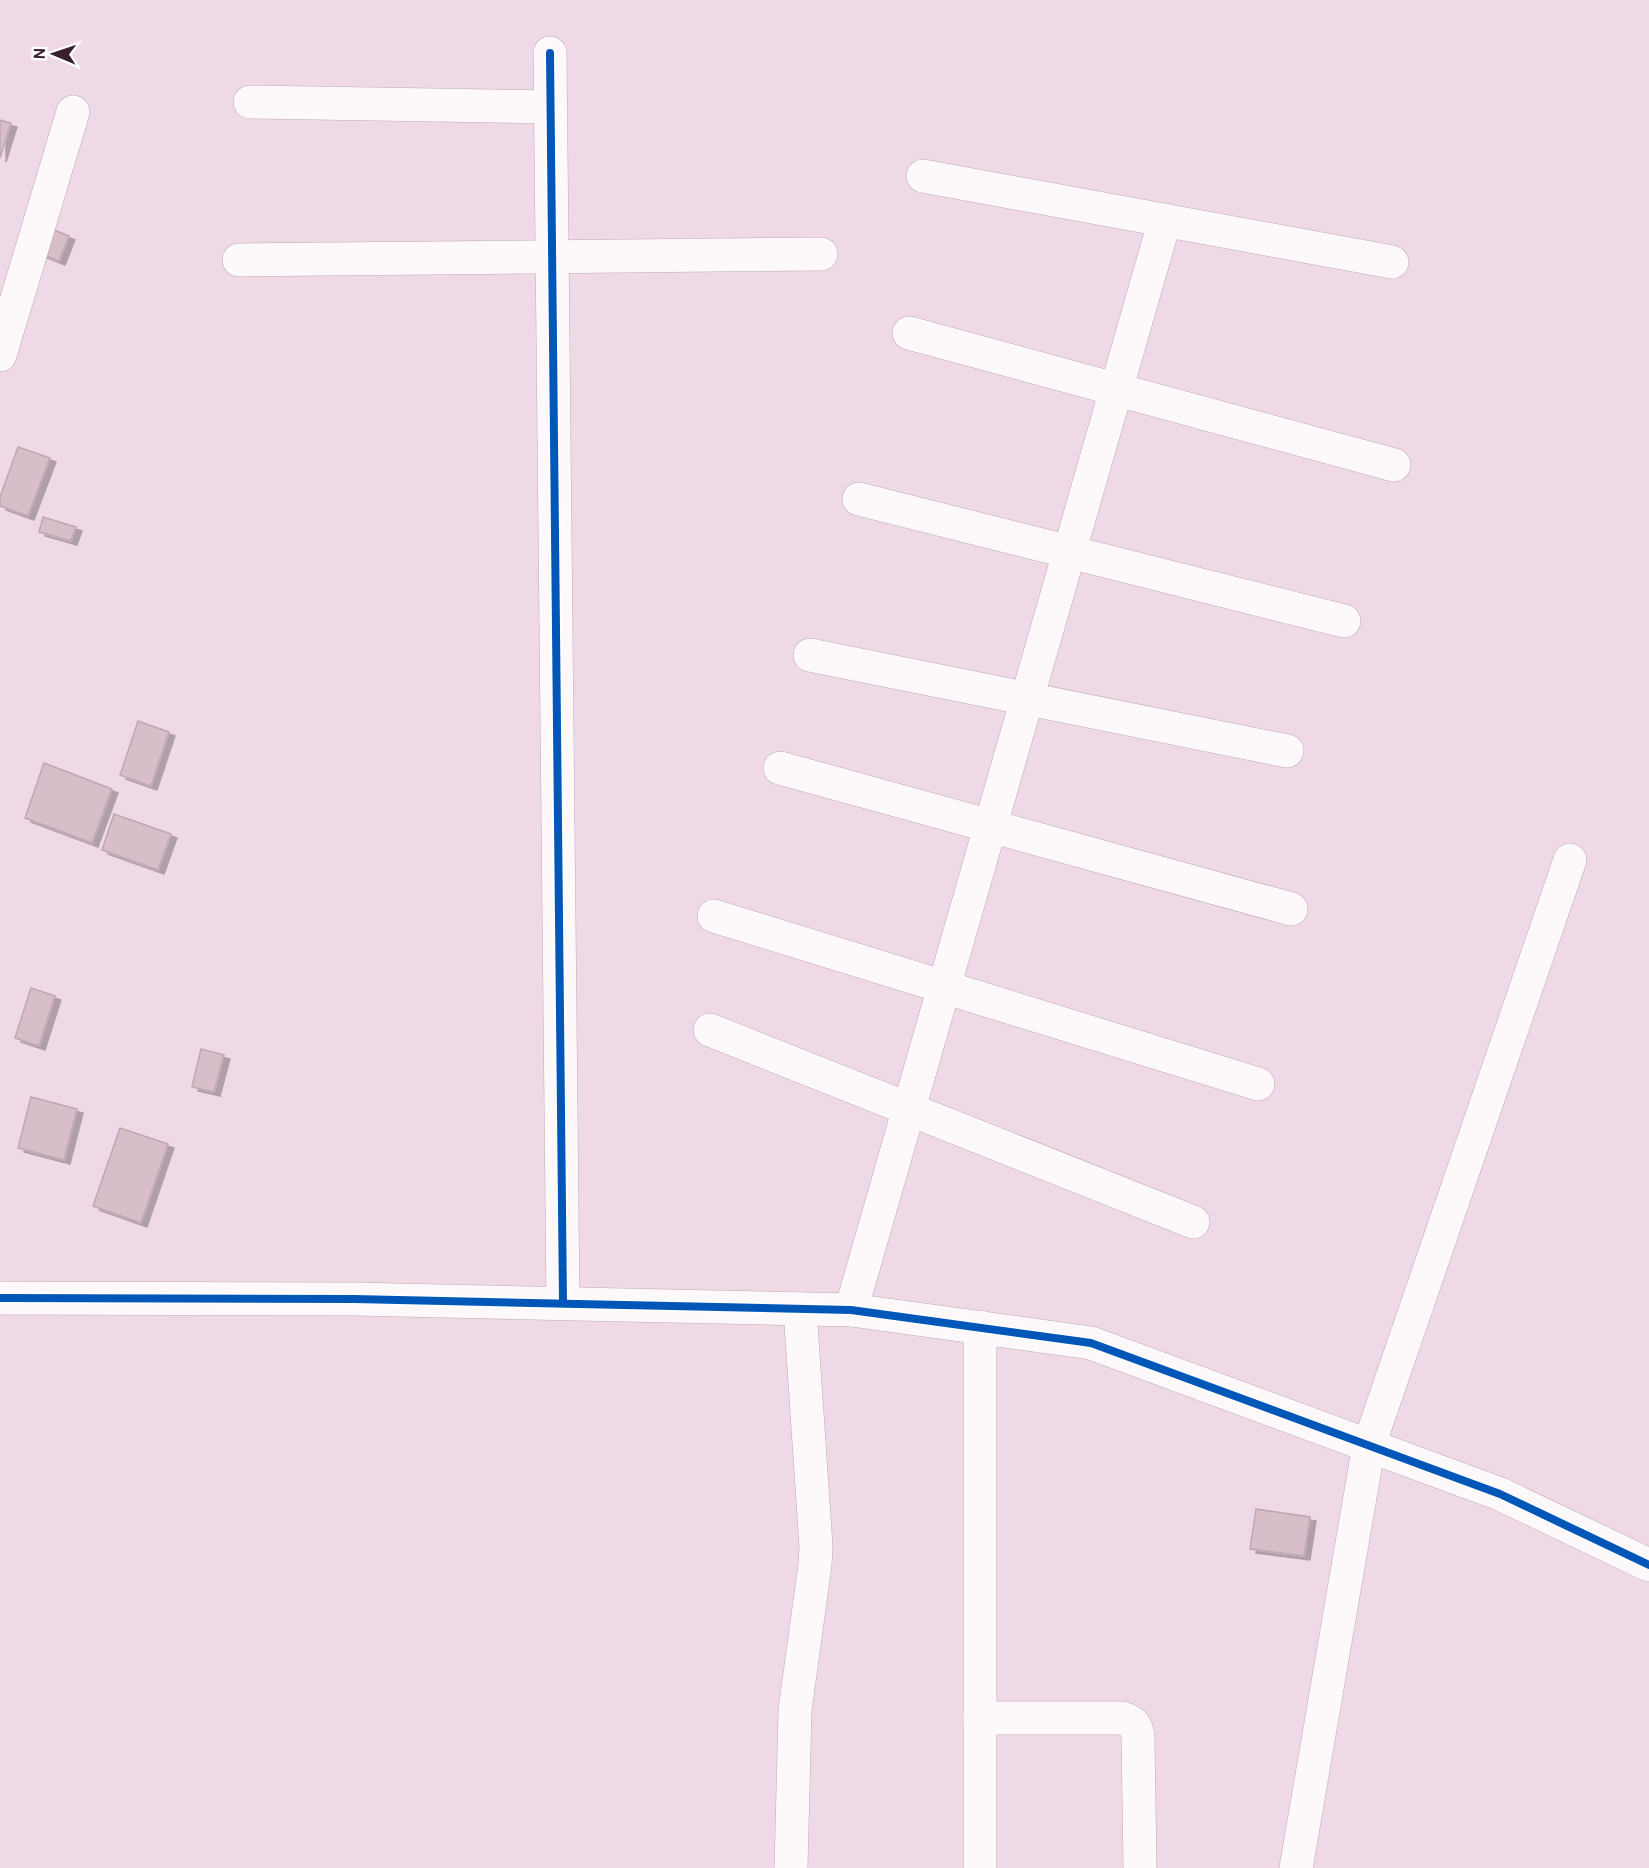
<svg xmlns="http://www.w3.org/2000/svg" width="1649" height="1868" font-family="Overpass,sans-serif">
	<defs>
		<filter id="shadow"><feDropShadow dx="6" dy="4" stdDeviation="0" flood-color="#0004"/></filter>
	</defs>
	<rect width="100%" height="100%" fill="#f0d9e7"/>
	<g fill="#d7bec9" stroke="#c0a7b2" stroke-width="1.5" filter="url(#shadow)">
		<polygon points="0,120 11,123 0,158"/>
		<polygon points="44,226 69,236 59,261 34,251"/>
		<polygon points="18,447 50,458 28,516 0,506 0,497"/>
		<polygon points="43,517 76,527 71,541 39,532"/>
		<polygon points="138,721 169,732 151,786 120,775"/>
		<polygon points="44,763 112,789 92,843 25,818"/>
		<polygon points="114,814 171,834 158,870 102,850"/>
		<polygon points="31,988 55,996 39,1046 15,1038"/>
		<polygon points="201,1049 224,1055 214,1092 192,1087"/>
		<polygon points="31,1097 77,1109 64,1160 18,1148"/>
		<polygon points="120,1128 168,1144 141,1223 93,1206"/>
		<polygon points="1256,1509 1310,1517 1304,1556 1250,1549"/>
	</g>
	<g fill="none" stroke-linecap="round" stroke-linejoin="round">
		<g stroke="#c0a9b7" stroke-width="34">
			<g id="minor">
				<polyline points="550,53 563,1303"/>
				<polyline points="250,102 551,107"/>
				<polyline points="923,176 1392,262"/>
				<polyline points="239,260 821,254"/>
				<polyline points="909,333 1394,465"/>
				<polyline points="0,355 73,112"/>
				<polyline points="859,499 1344,621"/>
				<polyline points="810,655 1287,751"/>
				<polyline points="780,768 1291,909"/>
				<polyline points="714,916 1258,1084"/>
				<polyline points="710,1030 1193,1222"/>
				<polyline points="0,1298 354,1299 851,1310 1091,1343 1500,1494 1649,1565"/>
				<polyline points="851,1310 1165,220"/>
				<path d="M980 1718H1122C1134 1722 1137 1726 1138 1738L1140 1868"/>
				<polyline points="791,1868 795,1710 815,1565 816,1546 800,1309"/>
				<polyline points="980,1868 980,1327"/>
				<polyline points="1296,1868 1369,1445 1570,860"/>
			</g>
		</g>
		<use href="#minor" stroke="#fdf9fb" stroke-width="33"/>
		<g stroke="#fff" stroke-width="11">
			<g id="cycleway">
				<polyline points="550,53 563,1303"/>
				<polyline points="0,1298 354,1299 851,1310 1091,1343 1500,1494 1649,1565"/>
			</g>
		</g>
		<use href="#cycleway" stroke="#0057b8" stroke-width="8"/>
	</g>
	<g transform="translate(54 54) rotate(272)" stroke="#ffffff" stroke-width="4.5" paint-order="stroke">
	<path d="M0-4.5L10 22L0 15L-10 22Z" fill="#391e30"/>
	<text y="-9" font-size="16" font-weight="bold" text-anchor="middle" fill="#391e30">N</text>
	</g>
</svg>
